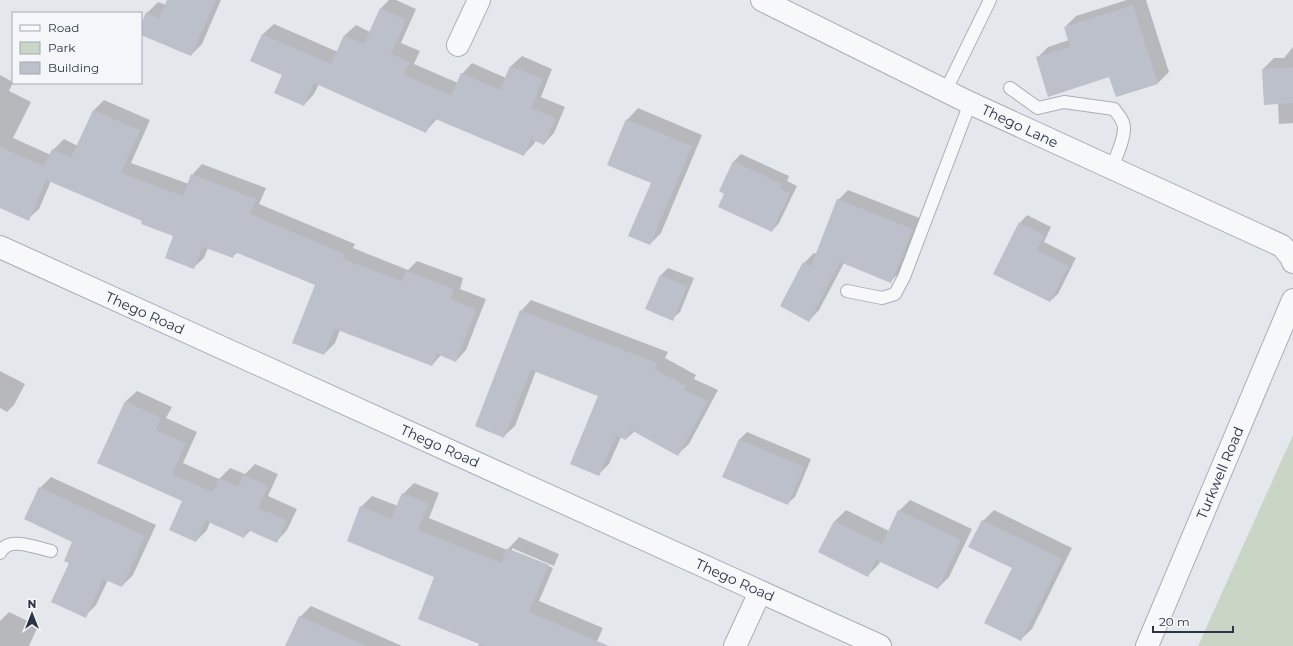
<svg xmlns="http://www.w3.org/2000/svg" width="1293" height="646" font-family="Montserrat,sans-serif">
	<rect width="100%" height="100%" fill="#e4e7ec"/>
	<polygon fill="#c9d6c5" points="1293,435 1293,646 1198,646"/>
	<g fill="#0003" fill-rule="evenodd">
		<polygon points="168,0 221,0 202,44 191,55 141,34 141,27 147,13 158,2 166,5"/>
		<polygon points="389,0 396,0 416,9 401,43 420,51 414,64 458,83 462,74 472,63 506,78 511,66 522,56 552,69 541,97 565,107 554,133 544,144 536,140 534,144 523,155 437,119 426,131 319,84 314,94 304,105 284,75 251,61 263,34 274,24 338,52 345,35 356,25 370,32 381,8"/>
		<polygon points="1127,0 1146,0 1169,72 1158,83 1117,96 1110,76 1037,58 1048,47 1069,40 1065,27 1076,16"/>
		<polygon points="1293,47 1293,123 1279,124 1278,103 1263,69 1274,58 1284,58"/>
		<polygon points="0,75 13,82 9,91 31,102 13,138 51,155 53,150 64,139 78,146 94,110 104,100 150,120 131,163 189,184 192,175 202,164 266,188 259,204 355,244 353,248 408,270 417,261 463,278 460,289 486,299 466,350 456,361 441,355 432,365 340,330 335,343 324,354 316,285 238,252 232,257 208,248 204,258 193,268 175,235 51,181 39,209 28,219 0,181"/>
		<polygon points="638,108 702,135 661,233 650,244 652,182 609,164 627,120"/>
		<polygon points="741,154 789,176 787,181 797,186 779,223 772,231 725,193 734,161"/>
		<polygon points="848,190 922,219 901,271 891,281 844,263 819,310 809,321 804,263 814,253 817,254 838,200"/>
		<polygon points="1027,215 1051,227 1044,242 1076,258 1058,294 1050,301 1020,223"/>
		<polygon points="668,268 694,278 680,312 672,319 661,275"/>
		<polygon points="531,300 668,352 665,358 696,375 694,379 718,390 689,444 678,454 635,431 626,439 621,437 609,464 598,475 600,396 536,371 515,426 504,436 521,311"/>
		<polygon points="0,371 25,384 14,405 7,412 0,408"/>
		<polygon points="137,391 172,407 166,418 197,432 183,463 219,479 230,468 245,474 255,464 278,474 268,496 297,509 287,530 276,542 251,530 244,537 210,522 207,530 196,541 184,501 125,402"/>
		<polygon points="747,432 811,459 795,497 787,504 739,440"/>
		<polygon points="51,477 156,525 133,575 122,586 108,580 96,605 85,616 70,563 74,541 40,488"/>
		<path d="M414 483 439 493 429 518 507 550 519 537 559 554 539 601 603 628 595 646H478L480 643 436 577 361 507 372 496 398 506 403 494ZM512 548 554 566 553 568 512 551Z"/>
		<polygon points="910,500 972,529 949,577 938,588 880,561 879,564 868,575 820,552 835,521 846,510 889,531 899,511"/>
		<polygon points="994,510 1072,548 1032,629 1020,640 1013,568 983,521"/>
		<polygon points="311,606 402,646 287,646 300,617"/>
		<polygon points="9,612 38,626 29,646 0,646 0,621"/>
	</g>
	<g fill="#bbc0ca">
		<polygon points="167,0 216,0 191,56 141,35 141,25 146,12 159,18"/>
		<polygon points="1133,5 1158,84 1116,97 1109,77 1048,97 1036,57 1070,47 1064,27"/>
		<polygon points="380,8 406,20 391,54 410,62 404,75 451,95 461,73 500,90 510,66 543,79 531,108 556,118 544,145 531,139 524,156 433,118 426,133 314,83 304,106 274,93 282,75 250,61 262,34 331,64 344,35 364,44"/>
		<polygon points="1293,67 1293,103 1264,105 1262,69"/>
		<polygon points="93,110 140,130 121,173 183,196 191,174 256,199 250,214 345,254 343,259 402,281 406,271 454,289 450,299 476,310 456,362 437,354 432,366 335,329 324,355 292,343 315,285 235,252 233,258 203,247 194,269 165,258 173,236 141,224 142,221 46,180 29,221 0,208 0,147 44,166 52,149 71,158"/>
		<polygon points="626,119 692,146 650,245 628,236 651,183 607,165"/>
		<polygon points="733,161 782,184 780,188 790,193 772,232 718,207 724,194 719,191"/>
		<polygon points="837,199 913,229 891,283 840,262 809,322 780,306 803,262 811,266"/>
		<polygon points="1019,222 1044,235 1037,250 1069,266 1050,302 993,274"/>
		<polygon points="660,275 687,286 673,321 645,309"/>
		<polygon points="520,310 657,363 655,369 686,386 684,390 708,401 678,456 631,430 626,440 616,436 599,476 570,464 598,396 531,370 504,438 475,426"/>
		<polygon points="125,401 161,418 156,430 186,443 172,474 212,492 219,478 238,487 243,475 268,486 258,508 287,520 277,543 248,530 244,538 206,521 196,542 169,530 182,501 97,463"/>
		<polygon points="739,439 804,467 788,505 722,477"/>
		<polygon points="39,487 145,536 122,587 103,579 86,618 51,602 69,563 64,561 72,542 24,519"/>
		<polygon points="402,493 429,504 418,530 501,563 507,548 549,565 529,612 609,646 484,646 418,619 434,577 347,541 360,506 391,519"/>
		<polygon points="898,510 961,540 938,589 876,560 868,577 818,552 834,521 882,544"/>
		<polygon points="982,520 1062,559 1021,641 984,623 1012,568 968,547"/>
		<polygon points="299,616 367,646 285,646"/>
	</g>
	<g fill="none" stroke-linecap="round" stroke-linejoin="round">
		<g stroke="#a9aeb7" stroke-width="14">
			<g id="lane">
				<path d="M1010 88 1038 108 1064 102 1114 109C1118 114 1124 121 1124 128 1124 139 1116 158 1111 168"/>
				<polyline points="946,90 990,0"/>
				<polyline points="847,291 882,298 895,294 904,277 970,103"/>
				<path d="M0 553C8 535 36 548 51 551"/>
			</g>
		</g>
		<g stroke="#a9aeb7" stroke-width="24">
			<g id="street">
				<polyline points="762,0 970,103 1282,246 1291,257 1293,262"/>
				<polyline points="458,45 479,0"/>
				<polyline points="0,247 880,646"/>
				<polyline points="735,646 760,592"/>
				<polyline points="1147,646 1293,300"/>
			</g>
		</g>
		<use href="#lane" stroke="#f7f8fa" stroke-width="12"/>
		<use href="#street" stroke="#f7f8fa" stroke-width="22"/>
	</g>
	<g text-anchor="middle" stroke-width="3" stroke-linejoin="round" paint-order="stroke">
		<g font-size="14" fill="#2b3445" stroke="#f4f6f9">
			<text transform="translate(1020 126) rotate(25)" y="5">Thego Lane</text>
			<text transform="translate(145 313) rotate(24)" y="5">Thego Road</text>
			<text transform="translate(440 446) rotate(24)" y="5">Thego Road</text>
			<text transform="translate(1220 473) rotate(-67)" y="5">Turkwell Road</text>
			<text transform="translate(735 580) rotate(24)" y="5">Thego Road</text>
		</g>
	</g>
	<rect x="12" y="12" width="130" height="72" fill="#f4f6f9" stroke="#a4a8b1"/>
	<rect x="20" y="25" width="20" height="6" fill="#f7f8fa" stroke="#a4a8b1"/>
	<text x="48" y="32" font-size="12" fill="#2b3445">Road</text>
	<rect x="20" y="42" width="20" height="12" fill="#c9d6c5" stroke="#a4a8b1"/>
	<text x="48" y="52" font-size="12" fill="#2b3445">Park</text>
	<rect x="20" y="62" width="20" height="12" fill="#bbc0ca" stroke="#a4a8b1"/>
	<text x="48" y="72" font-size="12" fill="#2b3445">Building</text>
	<g transform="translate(32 614)" stroke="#f4f6f9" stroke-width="3" paint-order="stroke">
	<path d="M0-3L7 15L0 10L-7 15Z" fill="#2b3445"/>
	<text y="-6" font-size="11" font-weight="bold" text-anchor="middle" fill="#2b3445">N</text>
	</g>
	<path d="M1153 626v6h80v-6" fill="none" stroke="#2b3445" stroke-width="2"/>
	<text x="1159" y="626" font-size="12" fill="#2b3445" stroke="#f4f6f9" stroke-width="3" paint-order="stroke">20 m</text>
</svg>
